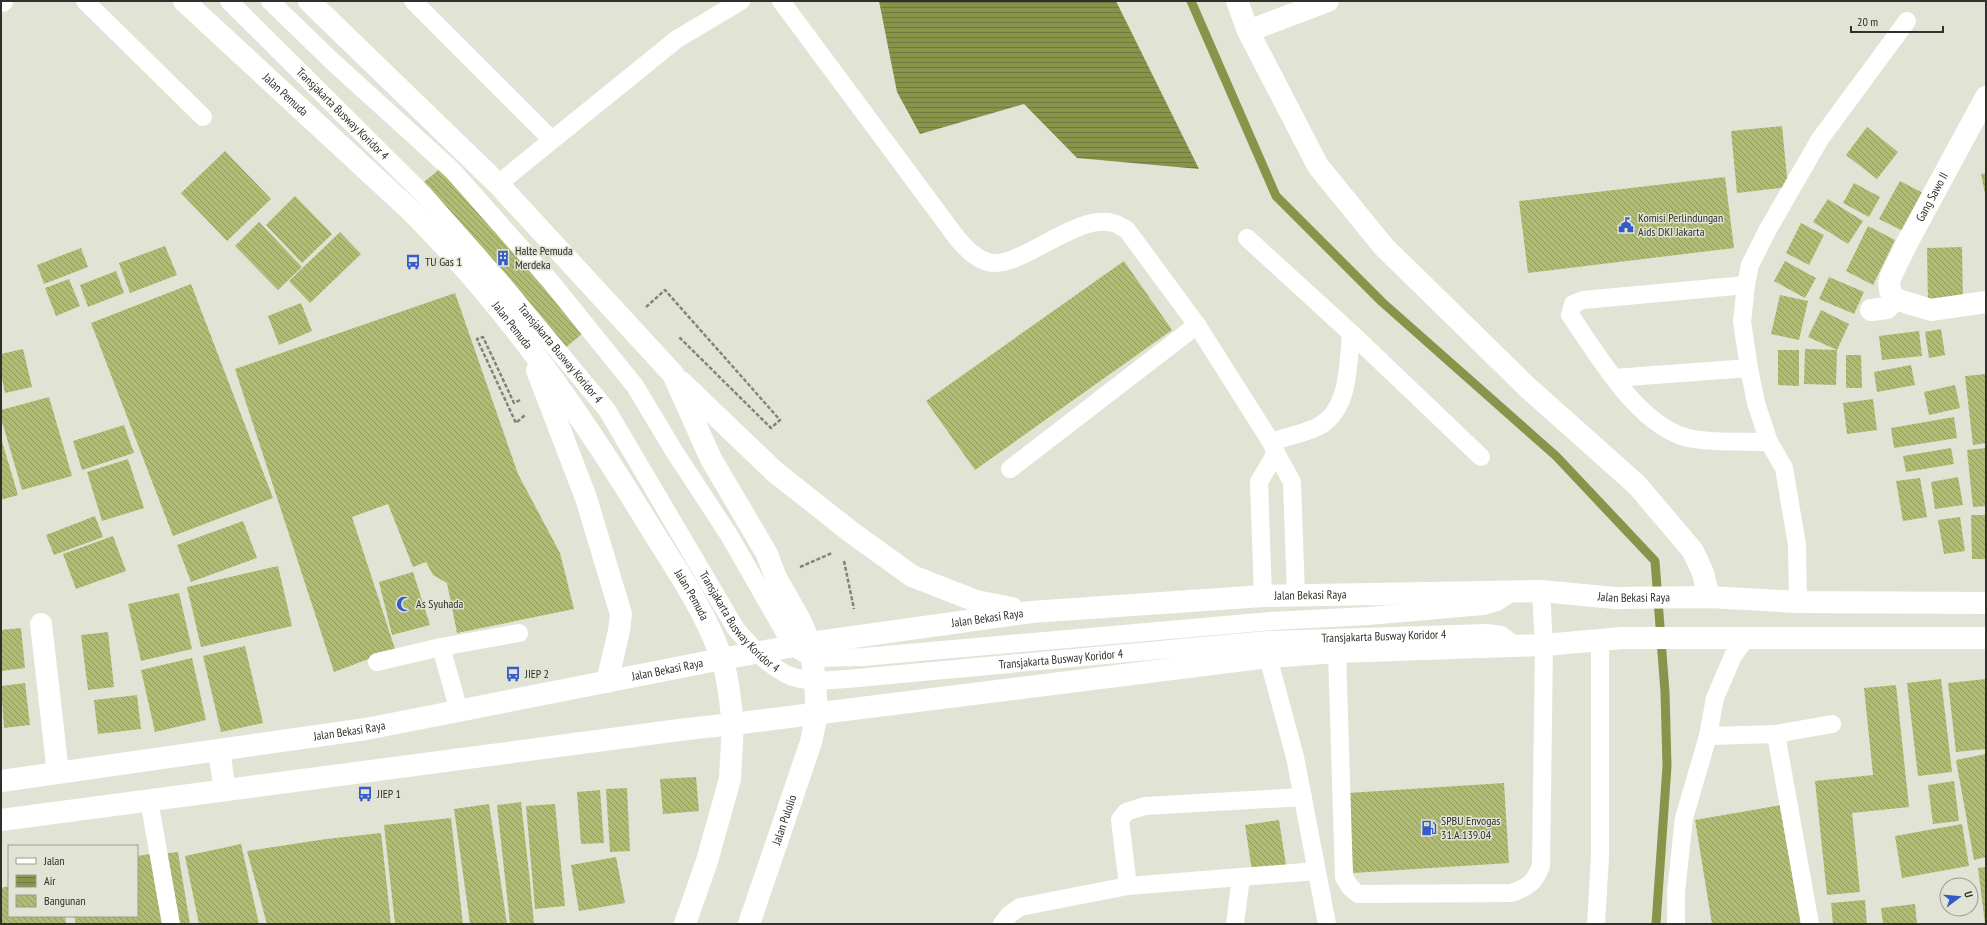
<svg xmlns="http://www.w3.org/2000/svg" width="1987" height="925" font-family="'PT Sans Narrow',sans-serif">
	<defs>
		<pattern id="water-rules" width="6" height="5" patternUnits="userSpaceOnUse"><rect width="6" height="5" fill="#89944b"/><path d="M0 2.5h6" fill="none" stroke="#70793f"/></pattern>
		<pattern id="building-back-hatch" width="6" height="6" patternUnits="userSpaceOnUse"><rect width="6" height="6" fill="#b0bc72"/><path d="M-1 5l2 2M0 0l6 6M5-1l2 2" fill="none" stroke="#90995e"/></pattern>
	</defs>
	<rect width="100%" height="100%" fill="#e1e4d5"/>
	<polygon fill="url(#water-rules)" points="879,1 1116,1 1199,169 1077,158 1024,104 920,134 897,92"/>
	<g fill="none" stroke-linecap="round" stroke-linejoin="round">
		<polyline stroke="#89944b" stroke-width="9" points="1191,1 1276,196 1382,302 1556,456 1655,561 1665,692 1667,766 1656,924"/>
	</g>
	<g fill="url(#building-back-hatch)">
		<polygon points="1782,126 1788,187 1737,193 1731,131"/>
		<polygon points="1867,127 1898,152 1877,179 1846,155"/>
		<polygon points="225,151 271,199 227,241 181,193"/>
		<polygon points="442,167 583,333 565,348 424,182"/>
		<polygon points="1986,173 1986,193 1985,194 1981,174"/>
		<polygon points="1725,177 1734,248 1528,273 1519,201"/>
		<polygon points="1900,181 1923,193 1903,231 1879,219"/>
		<polygon points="1854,183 1880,197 1869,217 1843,203"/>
		<polygon points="295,196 332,234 302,263 266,225"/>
		<polygon points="1828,199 1863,221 1848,244 1813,222"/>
		<polygon points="259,222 302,267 278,290 235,246"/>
		<polygon points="1801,223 1824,235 1809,265 1786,253"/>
		<polygon points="1868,226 1895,240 1873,285 1846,271"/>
		<polygon points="340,232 361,254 310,303 289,281"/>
		<polygon points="165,246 177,275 130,293 119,263"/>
		<polygon points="1962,247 1963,303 1928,303 1927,248"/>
		<polygon points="81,248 88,267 44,284 37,265"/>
		<polygon points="1124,261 1172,330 975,470 926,401"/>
		<polygon points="1785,261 1816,278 1805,298 1774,281"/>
		<polygon points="116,271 124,293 88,307 80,285"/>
		<polygon points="1829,277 1864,292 1854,314 1819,299"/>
		<polygon points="69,279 80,306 56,316 45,288"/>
		<polygon points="191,284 273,498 173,536 91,323"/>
		<polygon points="455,293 518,474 560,553 574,609 457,633 447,583 433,575 426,562 413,567 388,504 352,517 395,649 334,672 235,369"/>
		<polygon points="1780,295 1808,301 1799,340 1771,334"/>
		<polygon points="301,303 312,331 279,345 268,316"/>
		<polygon points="1821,310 1849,324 1837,350 1836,385 1804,384 1805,349 1837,350 1808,337"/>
		<polygon points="1941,329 1945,355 1929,358 1925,332"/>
		<polygon points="1919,331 1922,356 1882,360 1879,336"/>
		<polygon points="23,349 32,387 5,393 1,374 1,354"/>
		<polygon points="1778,350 1799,350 1799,386 1778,385"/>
		<polygon points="1846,355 1861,355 1862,388 1846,388"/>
		<polygon points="1911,365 1915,385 1877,392 1874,372"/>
		<polygon points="1986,374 1986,443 1973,445 1965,376"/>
		<polygon points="1955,385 1960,408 1929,415 1924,392"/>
		<polygon points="49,397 72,476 22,490 1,418 1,410"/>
		<polygon points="1873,399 1877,430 1847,434 1843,403"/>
		<polygon points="1954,417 1957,438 1894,448 1891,428"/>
		<polygon points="124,425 134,453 82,470 73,441"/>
		<polygon points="1,438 18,495 1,500"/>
		<polygon points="1951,448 1954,464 1906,472 1903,456"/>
		<polygon points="1986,448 1986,506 1973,507 1967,450"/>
		<polygon points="128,459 144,508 102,521 87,472"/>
		<polygon points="1958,477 1963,505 1935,509 1931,482"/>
		<polygon points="1920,478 1927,517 1903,521 1896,481"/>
		<polygon points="1971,515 1986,515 1986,559 1972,559"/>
		<polygon points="95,516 103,537 54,555 46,535"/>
		<polygon points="1960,517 1965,551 1944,554 1938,520"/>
		<polygon points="243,521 257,558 191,582 177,545"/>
		<polygon points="113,536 126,571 76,589 63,554"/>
		<polygon points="278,566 292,626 201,647 187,587"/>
		<polygon points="413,572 430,625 392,635 379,582"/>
		<polygon points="179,593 192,649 141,661 128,604"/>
		<polygon points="21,628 25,668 1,671 1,630"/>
		<polygon points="108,632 114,687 88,690 81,635"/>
		<polygon points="245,646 263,723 221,732 203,656"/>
		<polygon points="192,658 206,720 155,732 141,670"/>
		<polygon points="1941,679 1952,772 1918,776 1907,683"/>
		<polygon points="1986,679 1986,749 1956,752 1948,683"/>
		<polygon points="25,683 30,725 4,728 1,686"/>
		<polygon points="1896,685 1909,807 1852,813 1860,892 1827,895 1815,781 1873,775 1864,688"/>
		<polygon points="137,695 141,729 98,734 94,700"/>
		<polygon points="1986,754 1986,857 1974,860 1956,760"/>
		<polygon points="696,777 699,811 663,814 660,779"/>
		<polygon points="1954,781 1959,821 1933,824 1928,785"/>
		<polygon points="1504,783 1509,863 1353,873 1348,793"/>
		<polygon points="627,788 630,851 610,852 606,789"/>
		<polygon points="600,790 604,843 581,844 577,792"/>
		<polygon points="521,802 530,882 534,924 510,924 497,805"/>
		<polygon points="489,804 507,924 470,924 454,809"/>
		<polygon points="555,804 565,906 535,909 526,806"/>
		<polygon points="1781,805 1801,924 1712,924 1695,820"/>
		<polygon points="451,818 463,924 395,924 384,825"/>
		<polygon points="1279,820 1286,865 1252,871 1245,825"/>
		<polygon points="1962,824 1969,866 1902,878 1895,836"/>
		<polygon points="381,833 391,924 267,924 247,851 326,839"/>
		<polygon points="241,844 259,924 199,924 185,856"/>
		<polygon points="178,852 190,924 172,924 161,854"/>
		<polygon points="157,853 168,922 152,924 76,924 74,916 137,916 137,856"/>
		<polygon points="616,857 625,903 579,911 571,865"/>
		<polygon points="1986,867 1986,924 1985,924 1978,868"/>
		<polygon points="9,886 9,916 65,916 66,924 1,924 1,888"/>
		<polygon points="1865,900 1867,924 1833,924 1831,903"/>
		<polygon points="1915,904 1917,924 1883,924 1881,908"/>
	</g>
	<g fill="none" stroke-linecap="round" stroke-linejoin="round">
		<g stroke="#82847a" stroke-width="2.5" stroke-dasharray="4 2" stroke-linecap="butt">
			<polyline points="646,307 665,290 780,420 771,428 678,336"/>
			<polyline points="520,400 514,403 483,337 477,339 516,423 525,415"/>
			<polyline points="844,561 854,609"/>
			<polyline points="800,567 832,553"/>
		</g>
		<g stroke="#fff" stroke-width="18">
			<polyline points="85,1 203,117"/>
			<path id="s1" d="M229 1 424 195 500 281 607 410 736 629C750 645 766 664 786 674 806 685 845 679 868 677L1268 640 1487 633 1501 635 1516 646"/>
			<polyline points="270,1 332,61 453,171 551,282 635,386 674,451 729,535 793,647 812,658 863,657 1271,621 1368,616 1483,606 1497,602 1514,591"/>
			<polyline points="413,1 552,140"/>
			<path d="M781 1 957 238C966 248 974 258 988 262 1019 271 1074 213 1113 223 1118 224 1123 228 1127 230L1197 325 1271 442 1276 453 1292 482 1296 596"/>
			<polyline points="498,184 677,39 741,1"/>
			<polyline points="1247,238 1351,333 1481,457"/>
			<path d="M1746 285 1583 300 1573 304 1570 315C1599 356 1640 430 1693 439 1718 443 1745 441 1769 442"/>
			<polyline points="1614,378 1749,368"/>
			<path d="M1271 442C1286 437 1301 434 1315 428 1350 413 1348 365 1351 333"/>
			<polyline points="1010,469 1197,325"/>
			<polyline points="1263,596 1259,482 1276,453"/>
			<polyline points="1798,602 1797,545 1784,468 1769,442 1756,403 1749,368 1742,322 1746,285 1750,265 1767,231 1820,139 1907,21"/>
			<polyline points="441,647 519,633"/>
			<path d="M1337 652 1344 877 1350 887 1358 894 1511 893C1529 887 1534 883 1541 866L1544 645 1541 591"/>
			<polyline points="1268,657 1295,757 1327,924"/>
			<polyline points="377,662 441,647 459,711"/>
			<polyline points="1776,734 1810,924"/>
			<polyline points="1708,736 1776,734 1832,724"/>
			<polyline points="149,800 171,924"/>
			<polyline points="1128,886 1120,820 1126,812 1145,806 1303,797"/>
			<polyline points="1002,924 1009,915 1020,907 1128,886 1316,871"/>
			<polyline points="1235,924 1241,877"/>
			<polyline points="1596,924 1600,857 1600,639"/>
			<polyline points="1676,924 1676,892 1684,818 1708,736 1715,698 1733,656 1746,638"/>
		</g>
		<g stroke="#fff" stroke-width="22">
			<polyline points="1,1 2,1"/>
			<polyline points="1237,1 1248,31 1318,166 1384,247 1526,386 1637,485 1693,551 1703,573 1709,597"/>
			<polyline points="1248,31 1328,1"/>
			<path id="s2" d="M1895 299 1890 291 1889 283 1891 276 1907 243 1986 97"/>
			<polyline points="1871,310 1887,308 1895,299 1931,310 1986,302"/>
			<polyline points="41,624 58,773"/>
		</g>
		<g stroke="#fff" stroke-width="22">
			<polyline points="685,924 707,861 730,779 733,724"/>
			<path id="s3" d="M749 924 811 742 817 714"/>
		</g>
		<g stroke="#fff" stroke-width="22">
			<path id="s4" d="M184 1 409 209C504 303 581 413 650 527 676 569 705 610 721 657 729 678 730 703 733 724"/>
			<polyline points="309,1 498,184 673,374 711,459 767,554 776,578 800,620 810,643 815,681 817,714"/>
			<polyline points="537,370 586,498 621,614 619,631 607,682"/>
			<polyline points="681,382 775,472 851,532 912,576 976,601 1012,608"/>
			<polyline points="219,751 225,790"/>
			<path id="s5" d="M1 781 366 729 722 659 810 643 1031 612 1263 596 1541 591 1615 598 1709 597 1798 602 1986 603"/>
			<polyline points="1,820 687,729 733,724 1268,657 1337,652 1544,645 1622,638 1986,638"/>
		</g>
	</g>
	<defs>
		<g id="civic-bare" transform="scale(1.2)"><path d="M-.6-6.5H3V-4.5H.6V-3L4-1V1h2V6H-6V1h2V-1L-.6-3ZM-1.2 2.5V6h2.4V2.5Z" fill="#355bcb" stroke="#e1e4d5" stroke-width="2.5" paint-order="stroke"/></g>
		<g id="building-bare" transform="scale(1.2)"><path d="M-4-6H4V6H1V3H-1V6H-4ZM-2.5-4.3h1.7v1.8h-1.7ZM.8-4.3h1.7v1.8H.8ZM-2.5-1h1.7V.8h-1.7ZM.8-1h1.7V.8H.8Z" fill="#355bcb" stroke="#e1e4d5" stroke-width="2.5" paint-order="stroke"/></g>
		<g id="bus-bare" transform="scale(1.2)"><path d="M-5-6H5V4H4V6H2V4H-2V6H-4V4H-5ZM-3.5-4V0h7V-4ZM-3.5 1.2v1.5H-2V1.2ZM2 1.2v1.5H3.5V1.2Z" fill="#355bcb" stroke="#e1e4d5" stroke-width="2.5" paint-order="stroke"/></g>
		<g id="mosque-bare" transform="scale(1.2)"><path d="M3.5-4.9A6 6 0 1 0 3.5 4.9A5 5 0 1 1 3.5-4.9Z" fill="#355bcb" stroke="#e1e4d5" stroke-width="2.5" paint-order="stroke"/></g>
		<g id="fuel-bare" transform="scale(1.2)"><path d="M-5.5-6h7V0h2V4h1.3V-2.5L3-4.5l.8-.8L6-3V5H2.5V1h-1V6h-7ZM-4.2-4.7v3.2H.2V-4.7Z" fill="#355bcb" stroke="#e1e4d5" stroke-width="2.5" paint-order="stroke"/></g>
	</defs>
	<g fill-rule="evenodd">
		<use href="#civic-bare" x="1626" y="225"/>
		<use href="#building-bare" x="503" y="258"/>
		<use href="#bus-bare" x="413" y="262"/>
		<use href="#mosque-bare" x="404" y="604"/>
		<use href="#bus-bare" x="513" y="674"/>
		<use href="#bus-bare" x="365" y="794"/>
		<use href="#fuel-bare" x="1429" y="828"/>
	</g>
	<g text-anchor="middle" stroke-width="3" stroke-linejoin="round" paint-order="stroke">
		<g font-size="12" fill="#2f302b" stroke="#e1e4d5">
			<text dy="4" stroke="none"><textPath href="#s4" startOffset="138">Jalan Pemuda</textPath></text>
			<text dy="4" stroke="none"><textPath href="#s1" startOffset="160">Transjakarta Busway Koridor 4</textPath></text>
			<text dy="4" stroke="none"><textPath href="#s2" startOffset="114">Gang Sawo II</textPath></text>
			<text dy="4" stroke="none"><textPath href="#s4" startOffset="462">Jalan Pemuda</textPath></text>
			<text dy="4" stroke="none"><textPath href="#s1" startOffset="484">Transjakarta Busway Koridor 4</textPath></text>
			<text dy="4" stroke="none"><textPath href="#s4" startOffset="786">Jalan Pemuda</textPath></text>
			<text dy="4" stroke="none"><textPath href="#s5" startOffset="1324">Jalan Bekasi Raya</textPath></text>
			<text dy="4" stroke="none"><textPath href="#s5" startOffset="1648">Jalan Bekasi Raya</textPath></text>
			<text dy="4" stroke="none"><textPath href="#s5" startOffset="1000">Jalan Bekasi Raya</textPath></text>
			<text dy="4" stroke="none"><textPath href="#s1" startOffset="808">Transjakarta Busway Koridor 4</textPath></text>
			<text dy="4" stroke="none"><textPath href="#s1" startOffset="1480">Transjakarta Busway Koridor 4</textPath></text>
			<text dy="4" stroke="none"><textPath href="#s1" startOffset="1156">Transjakarta Busway Koridor 4</textPath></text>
			<text dy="4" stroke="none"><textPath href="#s5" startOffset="676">Jalan Bekasi Raya</textPath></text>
			<text dy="4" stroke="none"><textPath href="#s5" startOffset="352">Jalan Bekasi Raya</textPath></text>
			<text dy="4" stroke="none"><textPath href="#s3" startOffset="110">Jalan Pulolio</textPath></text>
		</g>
		<g font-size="12" fill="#2f302b" stroke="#e1e4d5" text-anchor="start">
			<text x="1638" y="222">Komisi Perlindungan<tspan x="1638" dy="14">Aids DKI Jakarta</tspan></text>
			<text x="515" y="255">Halte Pemuda<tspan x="515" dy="14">Merdeka</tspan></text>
			<text x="425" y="266">TU Gas 1</text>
			<text x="416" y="608">As Syuhada</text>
			<text x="525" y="678">JIEP 2</text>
			<text x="377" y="798">JIEP 1</text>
			<text x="1441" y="825">SPBU Envogas<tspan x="1441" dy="14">31.A.139.04</tspan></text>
		</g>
	</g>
	<rect width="1987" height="925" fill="none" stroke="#2f302b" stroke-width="4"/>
	<rect x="8" y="845" width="130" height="72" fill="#e1e4d5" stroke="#9a9c91"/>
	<rect x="16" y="858" width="20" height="6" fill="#ffffff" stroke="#9a9c91"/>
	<text x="44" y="865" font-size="12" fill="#2f302b">Jalan</text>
	<rect x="16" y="875" width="20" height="12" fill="url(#water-rules)" stroke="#9a9c91"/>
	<text x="44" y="885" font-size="12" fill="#2f302b">Air</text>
	<rect x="16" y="895" width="20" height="12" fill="url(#building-back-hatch)" stroke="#9a9c91"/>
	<text x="44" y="905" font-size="12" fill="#2f302b">Bangunan</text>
	<g transform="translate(1959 897) rotate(74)"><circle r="19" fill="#e1e4d5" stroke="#9a9c91"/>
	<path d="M0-3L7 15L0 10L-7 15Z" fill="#355bcb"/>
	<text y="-6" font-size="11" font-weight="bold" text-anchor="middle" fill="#2f302b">U</text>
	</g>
	<path d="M1851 26v6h92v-6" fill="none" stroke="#2f302b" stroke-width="2"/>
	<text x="1857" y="26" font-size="12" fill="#2f302b" stroke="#e1e4d5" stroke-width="3" paint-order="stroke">20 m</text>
</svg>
